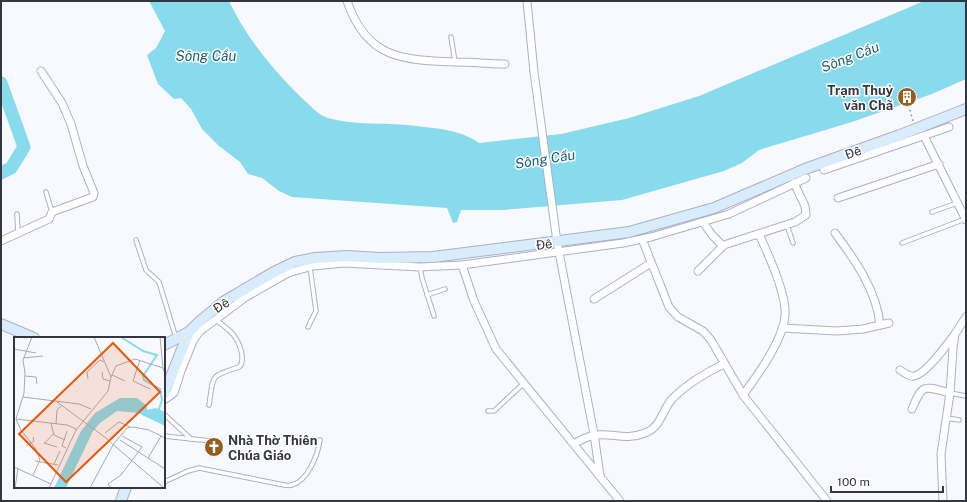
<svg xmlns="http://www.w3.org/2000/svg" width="967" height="502" font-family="'Public Sans',sans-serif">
	<rect width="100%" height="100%" fill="#f8f9fe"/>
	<path fill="#88dbed" d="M149 1H229C247 39 274 71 304 100 311 106 318 115 328 118 356 126 387 122 416 126 440 129 458 129 479 143L561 134 629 118 699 96 924 1H966V79L932 94 852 122 759 150 742 163 724 171 622 200 503 210H461L457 222 453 223 447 208 292 197 279 191 262 178 248 174 240 162 219 146 202 129 191 109 181 98 174 99 158 84 147 55 156 48 165 31Z"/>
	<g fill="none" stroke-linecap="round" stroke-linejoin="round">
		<polyline stroke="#88dbed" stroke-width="13" points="1,83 24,147 11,168 1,173"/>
		<g stroke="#aab0c8" stroke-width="5.5">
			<g id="lane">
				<polyline points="451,37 455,62"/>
				<polyline points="46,192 52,212"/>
				<polyline points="932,212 957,203"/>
				<polyline points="17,214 18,233"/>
				<polyline points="787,225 793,243"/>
				<polyline points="136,240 146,270 159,282 176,338"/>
				<polyline points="902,243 965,219"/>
				<polyline points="420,267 422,278 434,316"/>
				<polyline points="427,295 445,289"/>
				<polyline points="308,327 316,311 310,267"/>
				<polyline points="950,393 966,396"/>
				<path d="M209 405C214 374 209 377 239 367 243 364 242 360 242 355 239 337 230 330 216 320"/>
				<polyline points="488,411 494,411 523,384"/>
				<polyline points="164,414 191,439"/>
				<polyline points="946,418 959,420"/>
				<polyline points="164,436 211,441"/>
				<path d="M164 482 188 471 199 468 279 484C283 485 288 486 292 485 308 481 318 454 320 440"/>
			</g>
		</g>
		<g stroke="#aab0c8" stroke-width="9">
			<g id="street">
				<path d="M347 1C367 59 402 60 456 62 473 62 489 64 505 64"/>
				<polyline points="527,1 534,72 557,242 594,434 600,476"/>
				<polyline points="924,136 966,220"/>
				<polyline points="824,170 949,127"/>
				<polyline points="838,198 939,164"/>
				<polyline points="703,222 712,235 723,246"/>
				<path d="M835 233C855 260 877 291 880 325"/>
				<polyline points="642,239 669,307 678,317 703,331 711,340 743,395 827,501"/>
				<polyline points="1,241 49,219 52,212 93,197 94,193 83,166 71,124 62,103 41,71"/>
				<polyline points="462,265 474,301 496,349 620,501"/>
				<polyline points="698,271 724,245 795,222 806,215 805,206 794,183"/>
				<polyline points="594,299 651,263"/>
				<polyline points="782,328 837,331 863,329 889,323"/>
				<path d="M900 370C903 372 907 375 911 376 923 379 948 343 955 334"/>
				<path d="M743 395C757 376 784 339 785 315 787 295 768 254 759 234"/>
				<polyline points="164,400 174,393 181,371 193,341 199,332 246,297 288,273 313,266 344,263 420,267 462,265 623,243 651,237 729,214 806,178"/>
				<path d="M912 409C923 383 923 386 950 393"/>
				<path d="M574 444C605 424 617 444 645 433 662 427 662 409 673 398 688 383 705 373 724 364"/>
				<polyline points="943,501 941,454 950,393 953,348 955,334 966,317"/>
			</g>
		</g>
		<g stroke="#aab0c8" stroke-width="12">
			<g id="secondary">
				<polyline points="1,324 34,338"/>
				<polyline points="164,345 189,332"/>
				<polyline points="164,394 189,332 199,322 223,302 274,272 295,262 315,258 347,256 380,258 433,257 629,232 714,208 805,169 900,135 966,109"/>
				<polyline points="121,501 126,487"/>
			</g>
		</g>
		<polyline stroke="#999ba2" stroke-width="1.5" stroke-dasharray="2 3" stroke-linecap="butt" points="907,100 913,121"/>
		<use href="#lane" stroke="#fff" stroke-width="3.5"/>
		<use href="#street" stroke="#fff" stroke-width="7"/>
		<use href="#secondary" stroke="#d9ecfb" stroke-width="10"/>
	</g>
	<defs>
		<g id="building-disc" transform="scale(1)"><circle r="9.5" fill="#975d1b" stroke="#fff"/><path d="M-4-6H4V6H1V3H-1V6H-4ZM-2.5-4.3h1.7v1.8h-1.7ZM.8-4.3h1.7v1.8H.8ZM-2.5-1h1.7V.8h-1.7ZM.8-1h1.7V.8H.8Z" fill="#fff"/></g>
		<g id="church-disc" transform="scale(1)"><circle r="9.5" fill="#975d1b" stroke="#fff"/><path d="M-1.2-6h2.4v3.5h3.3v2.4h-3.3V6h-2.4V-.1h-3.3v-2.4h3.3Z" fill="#fff"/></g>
	</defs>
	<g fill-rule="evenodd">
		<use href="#building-disc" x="907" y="97"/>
		<use href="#church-disc" x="214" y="447"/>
	</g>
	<g text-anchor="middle" stroke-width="3" stroke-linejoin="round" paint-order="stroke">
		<g font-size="13" font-weight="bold" fill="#343740" stroke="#fff" text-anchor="end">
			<text x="893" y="95">Trạm Thuỷ<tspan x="893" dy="15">văn Chã</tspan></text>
			<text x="228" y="445" text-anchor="start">Nhà Thờ Thiên<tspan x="228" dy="15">Chúa Giáo</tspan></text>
		</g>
		<g font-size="13" fill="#343740" stroke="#fff">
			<text transform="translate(853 152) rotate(-19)" y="5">Đê</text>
			<text transform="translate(544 244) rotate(-7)" y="5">Đê</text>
			<text transform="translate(221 305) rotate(-33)" y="5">Đê</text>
		</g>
		<g font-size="14" font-style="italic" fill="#1a5f6c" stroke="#fff">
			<text x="206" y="61">Sông Cầu</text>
			<text transform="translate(850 57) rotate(-21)" y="5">Sông Cầu</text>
			<text transform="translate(545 159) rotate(-9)" y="5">Sông Cầu</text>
		</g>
	</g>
	<g transform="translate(14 337)">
		<rect width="151" height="151" fill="#f8f9fe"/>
		<path d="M106 61H123L133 69V73L142 71 151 75V89L124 76 103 74 86 86 79 94 52 151H40L67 94 81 76Z" fill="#88dbed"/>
		<path fill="none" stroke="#88dbed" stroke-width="2" d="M107 0 129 14 143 18 129 39 130 43 146 52 148 63 144 75"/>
		<path fill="none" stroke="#aaabb2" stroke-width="1" d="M18 0 9 23 11 36 10 56 2 82 7 93 22 112 26 123 19 138M146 0 149 31M0 12 22 16M9 21 29 19M126 23 119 44 136 52M88 35 89 42 96 44M98 38 111 44M11 39 22 40 23 47M97 40 102 29 121 22 149 31 151 37M74 42 73 35 86 23 90 25M9 60 65 67 77 72M43 65 88 98 150 151M2 82 53 88 62 92M37 86 40 98 51 103M42 87 43 73 48 68M91 96 105 85 116 90M106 103 151 132M30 106 43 110M30 107 40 96M12 109 20 104 19 100M52 111 48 109 53 94M134 121 147 99M21 124 44 128M40 127 46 114M0 130 37 147M1 151 4 131M35 151 62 93 94 54 97 40 80 0M76 151 99 108 113 91 119 90 135 93 151 101M97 151 94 147 107 138 128 110 108 99"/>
		<path fill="#e8590c" fill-opacity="0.15" stroke="#e8590c" stroke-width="2" d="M99 6 146 55 52 145 5 97Z"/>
		<rect width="151" height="151" fill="none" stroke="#343740" stroke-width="2"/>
	</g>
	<rect width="967" height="502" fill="none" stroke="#343740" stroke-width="4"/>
	<path d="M831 486v6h112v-6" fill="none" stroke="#343740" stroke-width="2"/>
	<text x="837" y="486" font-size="12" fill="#343740" stroke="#ffffff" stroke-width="3" paint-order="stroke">100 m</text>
</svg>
